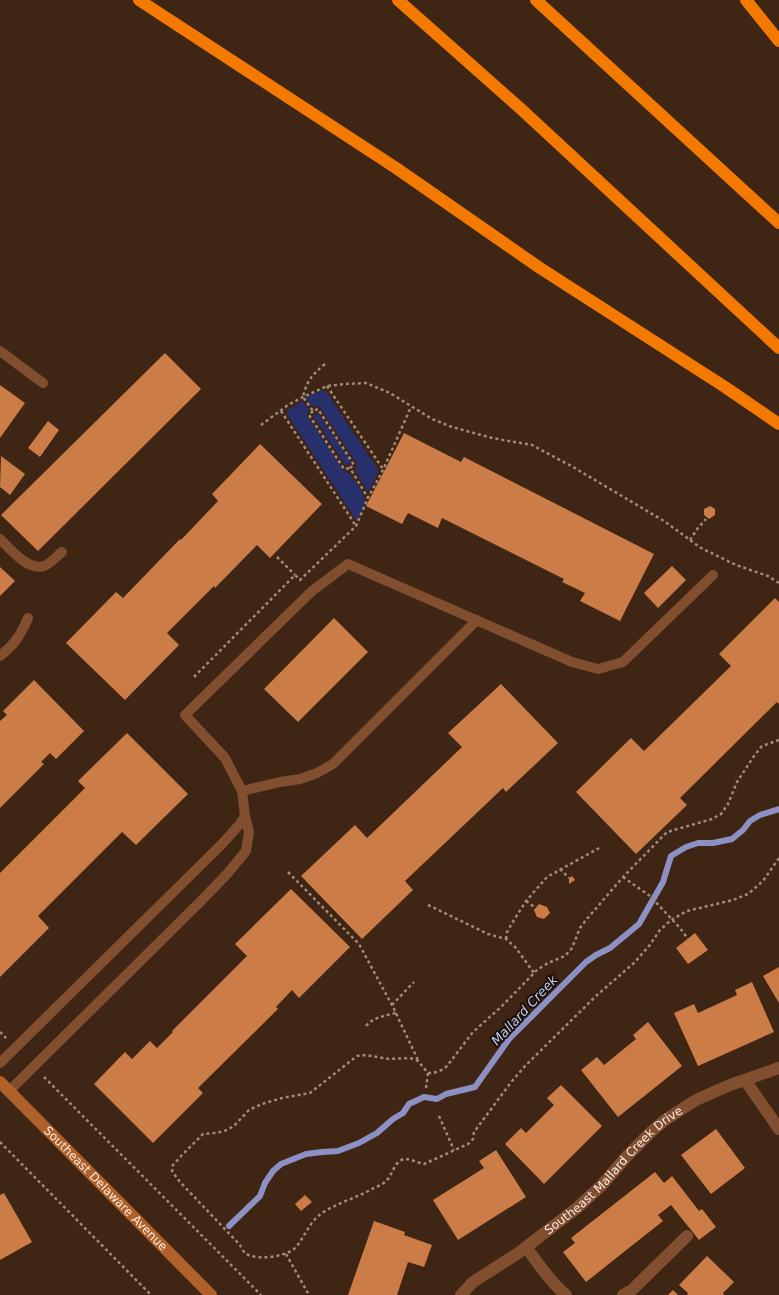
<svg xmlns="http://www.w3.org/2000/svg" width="779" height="1295" font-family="'DejaVu Sans',sans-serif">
	<rect width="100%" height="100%" fill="#3f2514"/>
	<g fill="#282f6d">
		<polygon points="322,390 327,393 377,468 378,472 369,491 367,491 355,470 357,464 319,406 314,407 308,402 306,397"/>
		<path d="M303 401 309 410 306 414 344 471 349 473C362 492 373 499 356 520L287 414 288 410Z"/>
		<polygon points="318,413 351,462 346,466 313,416"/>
	</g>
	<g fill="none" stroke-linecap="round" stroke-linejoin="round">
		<polyline stroke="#8c90c3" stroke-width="6" points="229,1226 260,1196 265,1183 273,1171 281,1164 306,1154 322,1152 338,1151 359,1143 377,1133 393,1119 403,1113 409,1104 424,1097 437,1099 446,1094 475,1087 509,1039 586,962 596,955 610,948 639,924 663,882 671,856 686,847 698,843 713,843 732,839 743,830 750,821 760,815 779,809"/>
	</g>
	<g fill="#cc7c47">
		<polygon points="165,353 201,389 38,551 1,515"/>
		<polygon points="0,385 25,403 0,438"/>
		<polygon points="48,421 59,430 40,457 28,448"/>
		<polygon points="404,433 461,462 464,457 654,554 620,621 580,601 585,593 562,582 564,579 442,518 438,528 408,513 402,524 366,506"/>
		<polygon points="260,444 322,504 270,558 257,545 215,588 214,586 167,633 179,645 125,700 66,643 116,592 123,598 180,539 181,540 218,501 212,494"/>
		<polygon points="1,456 25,474 10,495 0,487"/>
		<polygon points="710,506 715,509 715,515 709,519 704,515 704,509"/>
		<polygon points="672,566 686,580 658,608 644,593"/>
		<polygon points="0,567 15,581 0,596"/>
		<polygon points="775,598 779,602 779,704 777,702 680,798 687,805 636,854 576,792 631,738 644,751 731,666 719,654"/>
		<polygon points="334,618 368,652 298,722 264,689"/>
		<polygon points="34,680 84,731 56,759 50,753 41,762 44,764 0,808 0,721 7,715 3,711"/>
		<polygon points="501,684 558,743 506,792 503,788 405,881 413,890 362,939 301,876 355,825 367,838 462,747 448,733"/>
		<polygon points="127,733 188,794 136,845 122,832 38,916 49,928 0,977 0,873 85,788 78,781"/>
		<polygon points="572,876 575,880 569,884 569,878"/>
		<polygon points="291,889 350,947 299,998 292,990 276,1007 278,1009 198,1088 203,1093 153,1143 94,1084 125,1052 132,1059 150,1041 157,1048 173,1032 172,1031 247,956 235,944"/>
		<polygon points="539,904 547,907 550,913 544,919 537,917 534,910"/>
		<polygon points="695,933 708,950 688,964 676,948"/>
		<polygon points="779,967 779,1003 763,976"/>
		<polygon points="752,982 774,1032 698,1066 674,1013 694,1004 698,1013 737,995 735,990"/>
		<polygon points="648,1022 682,1066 618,1117 581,1070 597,1057 604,1065 636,1039 633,1035"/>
		<polygon points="561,1085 602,1126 544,1184 505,1144 521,1128 526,1133 554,1105 547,1098"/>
		<polygon points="716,1129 745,1168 711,1194 681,1155"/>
		<polygon points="496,1150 526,1197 458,1240 433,1200 484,1168 479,1161"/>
		<polygon points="655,1172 664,1183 672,1176 699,1211 702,1209 716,1227 699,1240 671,1205 658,1215 663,1221 586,1282 563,1252 575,1243 571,1238"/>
		<polygon points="4,1193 32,1242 0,1260 0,1195"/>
		<polygon points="305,1195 312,1202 301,1211 295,1204"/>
		<polygon points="374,1221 405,1232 404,1235 432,1245 424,1267 408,1262 397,1295 348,1295"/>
		<polygon points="707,1256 734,1282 723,1293 724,1295 687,1295 688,1293 679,1285"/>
		<polygon points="673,1290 678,1295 668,1295"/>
	</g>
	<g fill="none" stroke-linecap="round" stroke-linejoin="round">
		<g stroke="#a18b7e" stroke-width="2.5" stroke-dasharray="3 3" stroke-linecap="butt">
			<path d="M325 364C312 375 307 380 303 397L313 411 318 409 354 465 350 468 368 498"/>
			<polyline points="327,386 383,469"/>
			<polyline points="281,411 356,526"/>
			<polyline points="313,411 309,415 344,469 350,468"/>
			<polyline points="261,425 288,405 303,397 327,386 345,384 366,383 390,393 432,419 452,427 492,438 532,445 573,467 664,521 701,548 736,565 768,576 779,583"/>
			<polyline points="690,540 698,528 706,519"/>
			<polyline points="277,557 295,575"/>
			<polyline points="194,677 295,575 300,580 356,526 368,498 383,470 411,407"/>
			<path d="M779 740 762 746 754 756 737 782 728 804 721 814 712 819 667 832 623 877 586 920 580 928 572 948 565 956 548 963 537 970 501 1007 473 1032 447 1066C441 1071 436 1073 428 1073L418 1061 410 1058 389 1059 366 1055 357 1056 310 1093 282 1098 262 1104 249 1110 234 1126 227 1130 217 1133 203 1134 182 1155 173 1165 172 1171 180 1182 240 1245C241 1247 243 1251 245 1253 255 1261 284 1257 294 1249 305 1238 308 1223 322 1213 337 1203 356 1198 372 1189 376 1187 382 1185 385 1182 393 1176 393 1162 404 1159 409 1158 418 1163 424 1164L468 1144 473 1139 474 1132 512 1081 526 1065 596 996 635 962 649 946 660 930 671 920 687 911 733 900 748 894 763 881 779 858"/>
			<polyline points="560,869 569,878"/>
			<polyline points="288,872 359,944 394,1009 418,1060"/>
			<polyline points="623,877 650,896 680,928 688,939"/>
			<polyline points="526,901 536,908"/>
			<polyline points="428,905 488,934 506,939 516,948 534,973"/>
			<polyline points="506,939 507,932 514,920 526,901 547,877 601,847"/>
			<polyline points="392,1005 414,982"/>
			<path d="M366 1026C374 1017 384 1016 396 1013"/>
			<polyline points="0,1032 6,1038"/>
			<polyline points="44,1077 261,1295"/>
			<polyline points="426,1088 428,1073"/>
			<polyline points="439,1116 454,1150"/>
			<polyline points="0,1142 151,1295"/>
			<polyline points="286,1254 309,1295"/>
		</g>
		<g stroke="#814f2f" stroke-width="10">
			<polyline points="0,351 43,383"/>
			<path d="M0 539C10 549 28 571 44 566 50 564 57 556 62 552"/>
			<polyline points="477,620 333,764 317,773 300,779 280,782 242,791 225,758 185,715 312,591 348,564 572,662 598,669 623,662 713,575"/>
			<path d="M0 656C15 644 20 636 28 618"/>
			<polyline points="0,1063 222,844 240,824 245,816"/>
			<polyline points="9,1091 200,902 227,874 246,851 249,832 245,816 242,791"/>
		</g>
		<g stroke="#814f2f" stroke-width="12">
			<polyline points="745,1080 779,1129"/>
			<path d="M526 1247C538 1263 550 1282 566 1295"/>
			<path id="s1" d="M461 1295 473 1282 517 1254 577 1208 602 1185 628 1155 653 1130 665 1120 696 1100 730 1085 779 1068"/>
			<polyline points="623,1295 632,1290 687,1236"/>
		</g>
		<path stroke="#af6129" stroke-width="12" id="s2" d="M0 1082 211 1295"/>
		<g stroke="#f47900" stroke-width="12">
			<polyline points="139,0 396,168 540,268 725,387 779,424"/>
			<polyline points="398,0 521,109 779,348"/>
			<polyline points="536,0 779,223"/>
			<polyline points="746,0 779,41"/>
		</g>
	</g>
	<g text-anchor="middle" stroke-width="4" stroke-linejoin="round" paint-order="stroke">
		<g font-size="12" fill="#fceae0" stroke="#1d110a">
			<text dy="4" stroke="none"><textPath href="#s1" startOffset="198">Southeast Mallard Creek Drive</textPath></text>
			<text dy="4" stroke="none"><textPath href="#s2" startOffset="150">Southeast Delaware Avenue</textPath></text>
		</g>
		<g font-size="13" font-style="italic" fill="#c0caf4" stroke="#1d110a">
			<text transform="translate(524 1010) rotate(-47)" y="5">Mallard Creek</text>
		</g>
	</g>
</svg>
